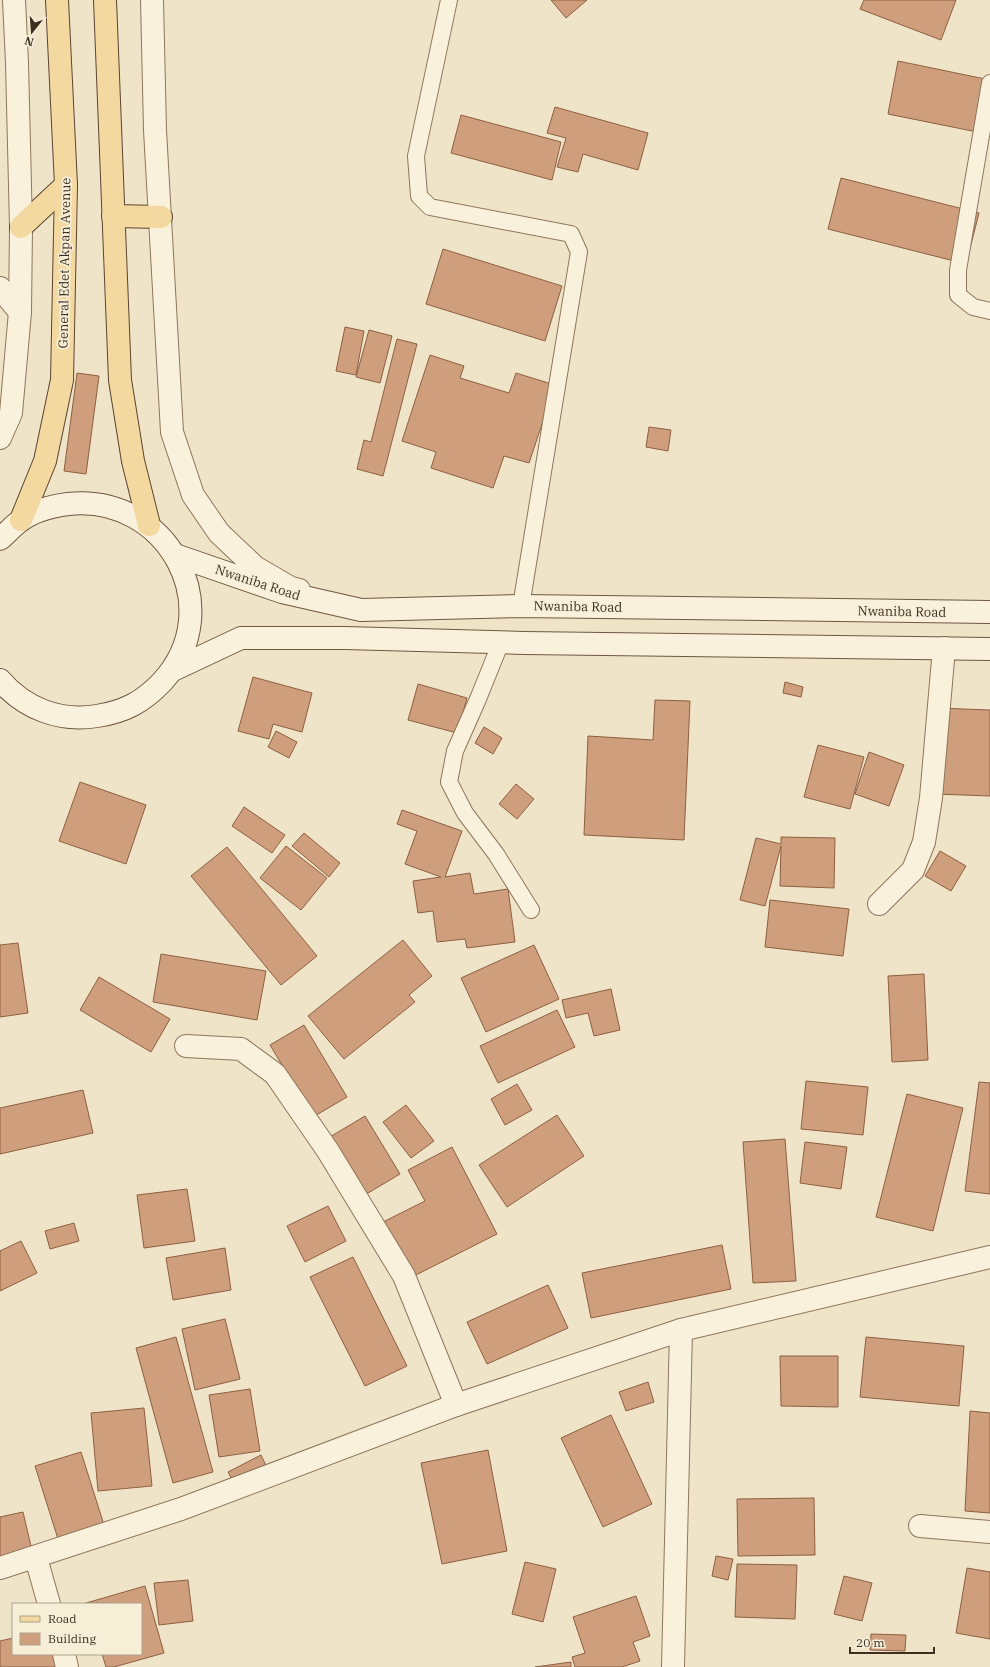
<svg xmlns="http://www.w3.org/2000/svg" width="990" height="1667" font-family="'IBM Plex Serif',serif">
	<rect width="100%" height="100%" fill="#f0e4c8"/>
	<g fill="#cf9f7d" stroke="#8d5f41">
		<polygon points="551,0 587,0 566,18"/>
		<polygon points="864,0 956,0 941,40 860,9"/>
		<polygon points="898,61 990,80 987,134 888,114"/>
		<polygon points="555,107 648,133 638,170 583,154 578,172 557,167 566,138 547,133"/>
		<polygon points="461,115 561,142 552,180 451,153"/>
		<polygon points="841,178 979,213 966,264 828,229"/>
		<polygon points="443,249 562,286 545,341 426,304"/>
		<polygon points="345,327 364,331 356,375 336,371"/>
		<polygon points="369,330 392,336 380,383 356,377"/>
		<polygon points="397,339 417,344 383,476 357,469 364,440 371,442"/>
		<polygon points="430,355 464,366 460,378 509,393 516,373 555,385 529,463 504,456 493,488 431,468 436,452 402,441"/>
		<polygon points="77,373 99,376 86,474 64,471"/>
		<polygon points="649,427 671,430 668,451 646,447"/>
		<polygon points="253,677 312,693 302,732 273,724 269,739 238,731"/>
		<polygon points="785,682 803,687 801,697 783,693"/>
		<polygon points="418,684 467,698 457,733 408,720"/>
		<polygon points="655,700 690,701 684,840 584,835 588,736 653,740"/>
		<polygon points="938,708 990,710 990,796 934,794"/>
		<polygon points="484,727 502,738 493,754 475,743"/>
		<polygon points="276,731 297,742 289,758 268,747"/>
		<polygon points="818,745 864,757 850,809 804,797"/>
		<polygon points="869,752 904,765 889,806 855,794"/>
		<polygon points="80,782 146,805 126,864 59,841"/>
		<polygon points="516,784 534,799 517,819 499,804"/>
		<polygon points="244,807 285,835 272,853 232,826"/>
		<polygon points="402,810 462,831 445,877 470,873 474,894 508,889 515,942 467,948 465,939 437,942 433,911 418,913 413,881 441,877 405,864 417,831 397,824"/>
		<polygon points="304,833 340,863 329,877 292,846"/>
		<polygon points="781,837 835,838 834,888 780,886 781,846 765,906 740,900 756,838 781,844"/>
		<polygon points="286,846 327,878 301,910 260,878"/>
		<polygon points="227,847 317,956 281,985 191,876"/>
		<polygon points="940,851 966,866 951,891 925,876"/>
		<polygon points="770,900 849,909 843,956 765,947"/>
		<polygon points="403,940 432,976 409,995 415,1002 344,1059 308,1016"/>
		<polygon points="18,943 28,1013 0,1017 0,945"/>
		<polygon points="534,945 559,999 486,1032 461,978"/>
		<polygon points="161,954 266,971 257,1020 153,1002"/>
		<polygon points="924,974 928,1060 892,1062 888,976"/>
		<polygon points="99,977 170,1019 151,1052 80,1010"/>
		<polygon points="611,989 620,1030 594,1036 588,1013 566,1018 562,1000"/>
		<polygon points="557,1010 575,1047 498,1083 480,1046"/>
		<polygon points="304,1025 347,1097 313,1117 270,1045"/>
		<polygon points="806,1081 868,1087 863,1135 801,1129"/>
		<polygon points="979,1082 990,1083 990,1194 965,1191"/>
		<polygon points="517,1084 532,1110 505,1125 491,1099"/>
		<polygon points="83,1090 93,1133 0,1154 0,1108"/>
		<polygon points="907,1094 963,1108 933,1231 876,1217"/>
		<polygon points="406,1105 434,1141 411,1158 383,1122"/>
		<polygon points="557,1115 584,1156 507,1207 479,1165"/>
		<polygon points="365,1116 400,1174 358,1199 323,1141"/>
		<polygon points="785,1139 796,1281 753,1283 743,1142"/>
		<polygon points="805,1142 847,1147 841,1189 800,1183"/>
		<polygon points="452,1147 497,1234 402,1282 373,1227 425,1201 408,1170"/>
		<polygon points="187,1189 195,1241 144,1248 137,1195"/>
		<polygon points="328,1206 346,1241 305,1262 287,1226"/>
		<polygon points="74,1223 79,1241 50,1249 45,1231"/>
		<polygon points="21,1241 37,1273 0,1291 0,1251"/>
		<polygon points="722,1245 731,1289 591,1318 582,1273"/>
		<polygon points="225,1248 231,1290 173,1300 166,1258"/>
		<polygon points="353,1257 407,1366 365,1386 310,1277"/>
		<polygon points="548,1285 568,1328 487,1364 467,1322"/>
		<polygon points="225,1319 240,1379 195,1390 182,1329"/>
		<polygon points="176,1337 213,1472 173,1483 136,1348"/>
		<polygon points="866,1337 964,1346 959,1406 860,1397"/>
		<polygon points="780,1356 838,1356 838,1407 781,1406"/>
		<polygon points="648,1382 654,1402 626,1411 619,1392"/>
		<polygon points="250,1389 260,1451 219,1457 209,1395"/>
		<polygon points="144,1408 152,1486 98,1491 91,1413"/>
		<polygon points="970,1411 990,1413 990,1513 965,1511"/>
		<polygon points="611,1415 652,1504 603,1527 561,1438"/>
		<polygon points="488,1450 507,1551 442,1564 421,1463"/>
		<polygon points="81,1452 104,1525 58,1539 35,1466"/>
		<polygon points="261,1455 271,1476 239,1493 228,1472"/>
		<polygon points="814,1498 815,1555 738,1556 737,1499"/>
		<polygon points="23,1512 34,1559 0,1566 0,1517"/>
		<polygon points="716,1556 733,1559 728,1580 712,1576"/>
		<polygon points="525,1562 556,1569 543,1622 512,1614"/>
		<polygon points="737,1564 797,1565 795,1619 735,1617"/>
		<polygon points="967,1568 990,1572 990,1639 956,1633"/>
		<polygon points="844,1576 872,1583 862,1621 834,1614"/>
		<polygon points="188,1580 193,1621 159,1625 154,1583"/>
		<polygon points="145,1586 164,1653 114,1667 106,1667 102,1654 141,1654 141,1604 86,1603"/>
		<polygon points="636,1596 650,1636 633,1642 640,1661 622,1667 575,1667 572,1657 585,1653 573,1617"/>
		<polygon points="871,1634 906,1635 905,1651 870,1650"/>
		<polygon points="13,1638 13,1654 67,1654 58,1667 0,1667 0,1641"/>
		<polygon points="571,1662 571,1667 535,1667"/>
	</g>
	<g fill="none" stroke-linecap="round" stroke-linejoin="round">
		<g stroke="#8d765c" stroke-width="18">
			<g id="service">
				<polyline points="449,0 416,156 419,196 430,207 571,234 579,252 521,606"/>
				<polyline points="990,83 958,270 958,295 973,307 990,311"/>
				<polyline points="501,642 478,699 455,751 449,782 465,813 496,854 531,910"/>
			</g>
		</g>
		<g stroke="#8d765c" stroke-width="24">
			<g id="minor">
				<polyline points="0,288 20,312"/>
				<polyline points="879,904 913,870 924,842 931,798 944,648"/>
				<polyline points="186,1046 241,1049 275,1074 328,1151 404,1276 456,1405"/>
				<polyline points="920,1526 990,1532"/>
				<polyline points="36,1558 49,1604"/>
				<polyline points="0,1568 181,1509 456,1405 681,1330 990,1257"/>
				<polyline points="64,1654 67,1667"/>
				<polyline points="673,1667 681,1330"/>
			</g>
		</g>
		<g stroke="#8d765c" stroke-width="24">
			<g id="tertiary">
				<polyline points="152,0 155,130 172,432 193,495 219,533 255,567 291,588 299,590"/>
				<polyline points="0,438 11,413 20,312 21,227 17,63 14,0"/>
			</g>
		</g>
		<g stroke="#6f573f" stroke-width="24">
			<g id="secondary">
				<path d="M0 539C7 533 13 526 20 521 33 511 52 506 68 504 167 493 230 608 162 682 143 702 124 712 97 716 60 722 25 709 0 680"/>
				<polyline points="175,555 282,592 361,610 521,606 990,612"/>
				<polyline points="173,670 241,638 345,638 524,643 990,649"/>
			</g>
		</g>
		<g stroke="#5b4430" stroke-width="24">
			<g id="primary">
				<polyline points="105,0 120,380 133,461 149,525"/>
				<polyline points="113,216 161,217"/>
				<polyline points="21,227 66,185"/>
				<polyline points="21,520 45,461 62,380 66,185 57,0"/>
			</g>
		</g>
		<use href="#service" stroke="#faf1dc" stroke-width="16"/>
		<use href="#minor" stroke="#faf1dc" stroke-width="22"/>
		<use href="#tertiary" stroke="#faf1dc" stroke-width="22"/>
		<use href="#secondary" stroke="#faf1dc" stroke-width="22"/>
		<use href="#primary" stroke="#f3d9a0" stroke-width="22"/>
	</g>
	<g text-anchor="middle" stroke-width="3.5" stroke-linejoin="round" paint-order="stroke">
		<g font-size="13" fill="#3d2e20" stroke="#f7eed8">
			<text transform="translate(64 263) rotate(-89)" y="5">General Edet Akpan Avenue</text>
			<text transform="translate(258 582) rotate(18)" y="5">Nwaniba Road</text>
			<text transform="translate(578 606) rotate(1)" y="5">Nwaniba Road</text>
			<text transform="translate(902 611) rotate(1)" y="5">Nwaniba Road</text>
		</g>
	</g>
	<rect x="12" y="1603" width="130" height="52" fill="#f7eed8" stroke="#ada18e"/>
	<rect x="20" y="1616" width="20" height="6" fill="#f3d9a0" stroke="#ada18e"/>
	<text x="48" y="1623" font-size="12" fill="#3d2e20">Road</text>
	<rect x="20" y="1633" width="20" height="12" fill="#cf9f7d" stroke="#ada18e"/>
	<text x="48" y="1643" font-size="12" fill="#3d2e20">Building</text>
	<g transform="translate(32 32) rotate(197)" stroke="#f7eed8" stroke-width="3" paint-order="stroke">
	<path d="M0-3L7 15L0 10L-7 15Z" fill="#3d2e20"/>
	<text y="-6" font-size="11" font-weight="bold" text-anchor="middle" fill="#3d2e20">N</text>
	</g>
	<path d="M850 1647v6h84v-6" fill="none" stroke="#3d2e20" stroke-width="2"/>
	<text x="856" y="1647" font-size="12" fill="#3d2e20" stroke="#f7eed8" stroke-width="3" paint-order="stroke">20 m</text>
</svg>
